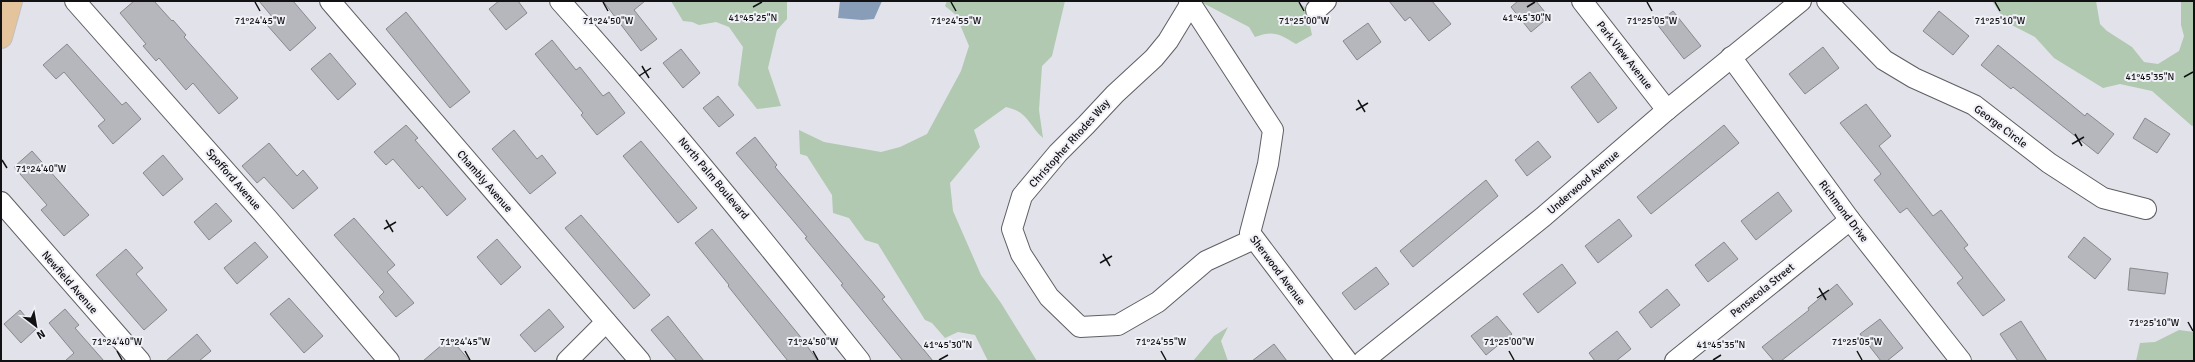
<svg xmlns="http://www.w3.org/2000/svg" width="2195" height="362" font-family="Signika,sans-serif">
	<rect width="100%" height="100%" fill="#e2e2ea"/>
	<g fill="#b0c9b0">
		<polygon points="671,1 787,1 787,19 777,30 768,68 781,106 757,109 738,85 743,47 729,27 716,22 699,25 692,22 683,21"/>
		<path d="M947 1H1065L1052 56 1042 66 1039 110 1043 138C1028 125 1029 112 1006 107L974 130 980 147 950 183 953 211 981 275 1001 303 1037 361H988L975 335 958 332 945 338 932 323 925 320 878 244 865 240 849 218 833 213 832 195 807 156 800 154 799 130 824 142 881 152 900 147 927 134 961 71 969 46 956 15 945 6Z"/>
		<path d="M1199 1H1296L1306 8 1312 35 1296 44C1279 34 1274 30 1255 37L1249 27Z"/>
		<polygon points="1992,1 2096,1 2100,24 2107,31 2132,47 2144,62 2158,64 2179,51 2184,36 2181,25 2181,1 2194,1 2194,125 2192,126 2152,91 2120,84 2103,88 2054,58 2035,37 2006,22"/>
		<polygon points="1228,327 1221,341 1228,361 1193,361 1214,336"/>
		<polygon points="2179,330 2194,332 2194,361 2136,361 2140,343 2155,342"/>
	</g>
	<polygon fill="#889eb8" points="840,1 882,1 874,19 862,20 838,18"/>
	<g fill="#b6b6bd" stroke="#88888e">
		<polygon points="134,1 154,1 172,21 173,20 186,35 184,37 238,98 219,114 193,83 186,90 159,58 156,61 143,46 146,44 120,13"/>
		<polygon points="259,1 293,1 316,28 290,51 267,25 274,19"/>
		<polygon points="499,1 518,1 527,13 506,30 489,9"/>
		<polygon points="603,1 645,1 634,10 657,39 641,51"/>
		<polygon points="1389,1 1432,1 1451,24 1429,41 1410,17 1405,21"/>
		<polygon points="1518,1 1536,1 1549,17 1531,32 1511,7"/>
		<polygon points="1673,11 1701,46 1684,59 1657,24"/>
		<polygon points="1939,11 1969,36 1953,55 1923,31"/>
		<polygon points="406,12 470,92 450,108 386,29"/>
		<polygon points="1368,23 1381,42 1357,60 1343,41"/>
		<polygon points="552,40 576,70 580,67 603,96 609,92 625,113 597,135 581,115 583,113 535,54"/>
		<polygon points="67,44 122,105 126,102 141,119 113,144 98,126 105,120 64,72 56,79 43,65"/>
		<polygon points="1998,45 2085,116 2087,113 2114,134 2098,154 2013,87 2011,89 1981,65"/>
		<polygon points="1823,47 1839,68 1805,94 1789,74"/>
		<polygon points="681,49 700,73 683,88 663,63"/>
		<polygon points="330,53 356,84 338,100 311,69"/>
		<polygon points="1590,72 1617,108 1598,123 1571,87"/>
		<polygon points="718,96 734,115 719,127 703,108"/>
		<polygon points="1866,104 1891,136 1879,146 1933,216 1941,210 1968,245 1964,248 2005,300 1983,316 1957,283 1963,278 1907,208 1900,213 1874,180 1881,174 1840,123"/>
		<polygon points="2145,118 2170,134 2157,153 2133,138"/>
		<polygon points="406,125 418,138 415,140 466,199 447,216 422,186 419,189 393,159 386,165 374,152"/>
		<polygon points="1724,125 1739,143 1651,214 1637,197"/>
		<polygon points="514,130 537,159 542,155 556,173 530,194 492,149"/>
		<polygon points="755,137 777,165 775,167 885,297 882,299 933,361 903,361 841,285 843,284 805,238 807,237 736,153"/>
		<polygon points="641,141 697,208 678,223 623,156"/>
		<polygon points="1538,141 1551,157 1527,176 1515,160"/>
		<polygon points="269,143 297,176 303,170 318,188 293,209 264,177 257,183 242,166"/>
		<polygon points="32,151 89,215 64,236 41,210 47,205 14,167"/>
		<polygon points="163,155 183,179 163,196 143,173"/>
		<polygon points="1486,180 1498,196 1413,267 1400,251"/>
		<polygon points="1778,192 1792,211 1756,240 1741,221"/>
		<polygon points="216,203 232,221 209,240 194,222"/>
		<polygon points="581,215 650,295 634,309 565,228"/>
		<polygon points="354,218 395,265 387,272 414,303 396,317 379,297 384,292 334,235"/>
		<polygon points="1619,219 1632,236 1598,263 1585,246"/>
		<polygon points="712,229 799,335 818,361 788,361 728,286 729,285 695,243"/>
		<polygon points="2084,237 2111,259 2095,279 2068,257"/>
		<polygon points="497,239 521,267 501,285 477,257"/>
		<polygon points="255,242 268,257 237,284 224,268"/>
		<polygon points="1724,242 1738,259 1708,282 1695,265"/>
		<polygon points="126,249 143,268 136,274 167,310 144,330 96,275"/>
		<polygon points="1562,264 1576,283 1538,313 1523,294"/>
		<polygon points="1376,267 1389,284 1355,310 1342,293"/>
		<polygon points="2130,268 2168,273 2165,294 2128,290"/>
		<polygon points="1837,284 1853,304 1781,361 1774,361 1762,347 1809,310 1808,308"/>
		<polygon points="1667,289 1680,305 1651,328 1639,312"/>
		<polygon points="289,298 323,336 304,353 270,314"/>
		<polygon points="65,309 79,325 75,328 104,361 65,361 74,353 49,323"/>
		<polygon points="549,309 564,327 535,352 520,335"/>
		<polygon points="20,310 36,329 21,343 4,324"/>
		<polygon points="668,316 704,361 677,361 651,330"/>
		<polygon points="1497,316 1512,334 1486,355 1471,336"/>
		<polygon points="1880,319 1903,348 1887,361 1881,361 1860,334"/>
		<polygon points="2021,321 2047,361 2018,361 2000,334"/>
		<polygon points="1617,331 1631,349 1616,361 1595,361 1589,353"/>
		<polygon points="197,334 211,351 199,361 166,361"/>
		<polygon points="450,338 470,361 423,361"/>
		<polygon points="1274,344 1287,361 1252,361"/>
	</g>
	<g fill="none" stroke-linecap="round" stroke-linejoin="round">
		<g stroke="#5e5e64" stroke-width="22">
			<g id="minor">
				<polyline points="75,1 268,219 389,361"/>
				<polyline points="330,1 640,361"/>
				<path d="M560 1C665 118 763 239 860 361"/>
				<polyline points="1189,1 1273,130 1268,164 1250,233 1347,361"/>
				<polyline points="1582,1 1667,110"/>
				<polyline points="1827,1 1884,60 1914,78 1974,105 2049,163 2103,198 2146,209"/>
				<polyline points="1191,3 1168,41 1154,58 1115,94 1086,125 1058,153 1022,196 1012,229 1021,254 1049,297 1080,327 1118,325 1158,302 1206,261 1254,239"/>
				<polyline points="1316,10 1326,1"/>
				<polyline points="1731,57 1850,220 1961,361"/>
				<polyline points="1,202 140,361"/>
				<polyline points="567,361 606,322"/>
				<polyline points="1363,361 1543,217 1667,110 1801,1"/>
				<polyline points="1675,361 1850,220"/>
			</g>
		</g>
		<g stroke="#c1c1c2" stroke-width="24">
			<polyline id="primary" points="1,37 11,1"/>
		</g>
		<use href="#minor" stroke="#fff" stroke-width="20"/>
		<use href="#primary" stroke="#e3c49d" stroke-width="22"/>
	</g>
	<path fill="none" stroke="#121214" stroke-width="1.5" d="M255 2 260 11M603 2 608 11M951 2 956 11M1299 2 1304 11M1647 2 1652 11M1995 2 2000 11M753 7 762 2M1527 7 1535 2M642 66 649 78M639 76 651 68M2184 77 2193 72M1358 100 1365 112M1356 110 1368 103M2075 134 2082 146M2072 144 2084 137M2 160 7 168M386 220 393 232M384 229 396 222M1103 254 1110 266M1100 263 1112 256M1819 288 1826 300M1817 298 1829 290M2188 322 2193 331M117 351 122 360M465 351 470 360M813 351 818 360M1161 351 1166 360M1509 351 1514 360M1857 351 1862 360M939 360 948 355M1713 360 1721 355"/>
	<g text-anchor="middle" stroke-width="4" stroke-linejoin="round" paint-order="stroke">
		<g font-size="11" fill="#121214" stroke="#f0f0f7">
			<text transform="translate(1625 55) rotate(52)" y="4">Park View Avenue</text>
			<text transform="translate(2001 126) rotate(37)" y="4">George Circle</text>
			<text transform="translate(1069 143) rotate(-48)" y="4">Christopher Rhodes Way</text>
			<text transform="translate(714 178) rotate(50)" y="4">North Palm Boulevard</text>
			<text transform="translate(234 179) rotate(49)" y="4">Spofford Avenue</text>
			<text transform="translate(485 181) rotate(49)" y="4">Chambly Avenue</text>
			<text transform="translate(1583 182) rotate(-41)" y="4">Underwood Avenue</text>
			<text transform="translate(1844 211) rotate(53)" y="4">Richmond Drive</text>
			<text transform="translate(1278 270) rotate(53)" y="4">Sherwood Avenue</text>
			<text transform="translate(70 282) rotate(49)" y="4">Newfield Avenue</text>
			<text transform="translate(1762 290) rotate(-39)" y="4">Pensacola Street</text>
		</g>
	</g>
	<g font-size="10" text-anchor="middle" fill="#121214" stroke="#f0f0f7" stroke-width="4" stroke-linejoin="round" paint-order="stroke">
		<text x="753" y="21">41°45'25"N</text>
		<text x="1527" y="21">41°45'30"N</text>
		<text x="1652" y="24">71°25'05"W</text>
		<text x="260" y="24">71°24'45"W</text>
		<text x="2000" y="24">71°25'10"W</text>
		<text x="608" y="24">71°24'50"W</text>
		<text x="956" y="24">71°24'55"W</text>
		<text x="1304" y="24">71°25'00"W</text>
		<text x="2150" y="80">41°45'35"N</text>
		<text x="41" y="172">71°24'40"W</text>
		<text x="2154" y="326">71°25'10"W</text>
		<text x="117" y="345">71°24'40"W</text>
		<text x="465" y="345">71°24'45"W</text>
		<text x="813" y="345">71°24'50"W</text>
		<text x="1161" y="345">71°24'55"W</text>
		<text x="1509" y="345">71°25'00"W</text>
		<text x="1857" y="345">71°25'05"W</text>
		<text x="948" y="348">41°45'30"N</text>
		<text x="1721" y="348">41°45'35"N</text>
	</g>
	<rect width="2195" height="362" fill="none" stroke="#121214" stroke-width="4"/>
	<g transform="translate(36 326) rotate(149)" stroke="#f0f0f7" stroke-width="3" paint-order="stroke">
	<path d="M0-3L7 15L0 10L-7 15Z" fill="#121214"/>
	<text y="-6" font-size="11" font-weight="bold" text-anchor="middle" fill="#121214">N</text>
	</g>
</svg>
